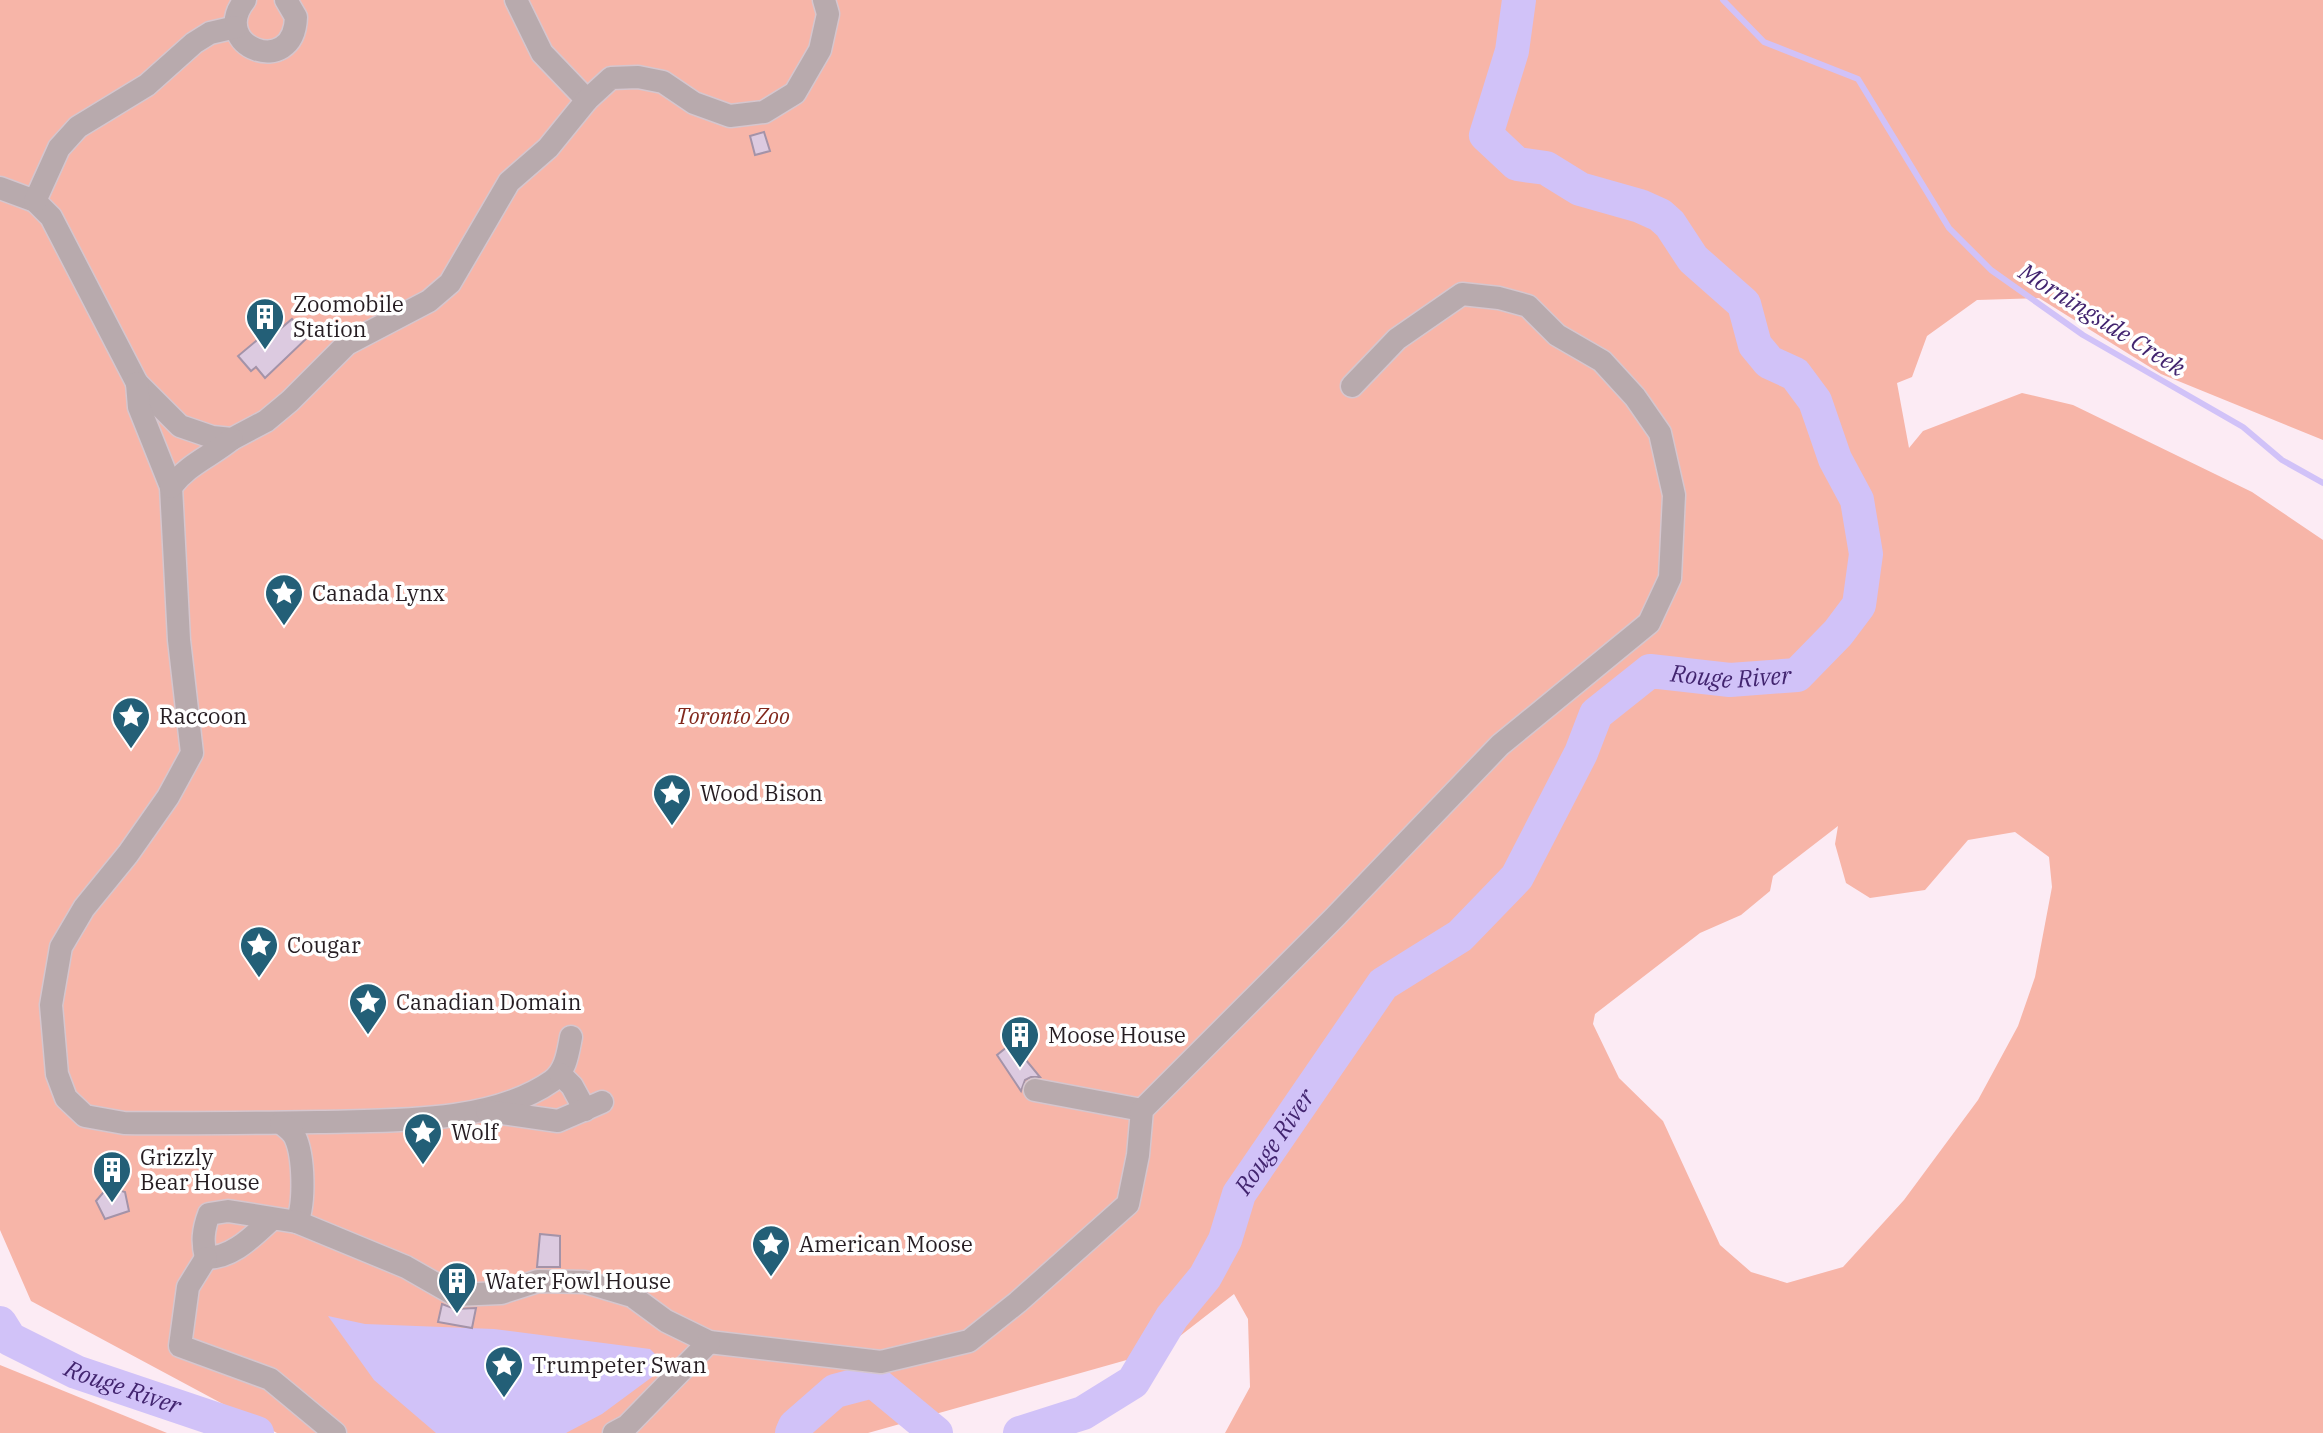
<svg xmlns="http://www.w3.org/2000/svg" width="2323" height="1433" font-family="'IBM Plex Serif',serif">
	<rect width="100%" height="100%" fill="#fcebf4"/>
	<g fill="#f7b5a8" fill-rule="evenodd">
		<path d="M0 0H2323V440L2161 374 2039 298 1977 300 1927 336 1912 377 1897 383 1909 448 1923 431 2022 393 2073 405 2252 492 2323 540V1433H1225L1250 1387 1248 1319 1234 1294 1162 1350 868 1433H277L31 1301 0 1230ZM1838 826 1835 844 1846 883 1870 898 1925 890 1968 840 2015 832 2049 857 2052 887 2035 977 2018 1026 1978 1100 1904 1200 1843 1267 1787 1283 1751 1272 1720 1245 1663 1121 1619 1078 1593 1024 1595 1014 1700 933 1741 915 1770 891 1773 876Z"/>
		<polygon points="0,1365 167,1433 0,1433"/>
	</g>
	<polygon fill="#d1c2f8" points="328,1316 365,1324 494,1329 650,1349 667,1366 602,1414 566,1433 436,1433 374,1380"/>
	<g fill="none" stroke-linecap="round" stroke-linejoin="round">
		<polyline stroke="#d1c2f8" stroke-width="6" points="1723,0 1764,42 1858,79 1949,228 1991,270 2083,335 2243,427 2282,460 2323,483"/>
		<g stroke="#d1c2f8" stroke-width="34">
			<path id="s1" d="M0 1323 10 1339 76 1372 257 1433"/>
			<polyline points="792,1433 795,1426 835,1391 873,1381 936,1433"/>
			<path id="s2" d="M1020 1433 1083 1413 1133 1382 1172 1317 1205 1277 1225 1240 1239 1194 1383 984 1460 936 1517 877 1581 753 1596 714 1650 671 1730 680 1797 675 1838 633 1859 605 1866 554 1857 500 1835 459 1815 401 1795 374 1769 362 1755 345 1744 304 1693 259 1670 224 1660 215 1640 206 1580 189 1546 168 1517 164 1486 135 1512 51 1519 0"/>
		</g>
	</g>
	<g fill="#dccae0" stroke="#a493a8" stroke-width="2">
		<polygon points="764,132 770,151 755,155 750,136"/>
		<polygon points="292,319 308,337 265,378 256,367 251,371 238,356 262,336 266,341"/>
		<polygon points="1012,1043 1040,1077 1031,1077 1025,1080 1021,1091 997,1055"/>
		<polygon points="108,1187 125,1192 129,1211 105,1219 96,1201"/>
		<polygon points="540,1234 560,1236 560,1267 537,1267"/>
		<polygon points="442,1304 455,1309 476,1308 472,1328 438,1322"/>
	</g>
	<g fill="none" stroke-linecap="round" stroke-linejoin="round">
		<g stroke="#d5c6ce" stroke-width="25">
			<g id="minor">
				<path d="M245 0C208 46 294 80 296 17L286 0"/>
				<polyline points="516,0 542,53 587,100"/>
				<polyline points="0,188 35,201 51,217 137,383 180,426 212,437 232,439 266,421 290,401 347,344 429,301 450,283 509,182 548,148 587,100 611,78 638,77 663,82 694,103 730,116 764,112 795,93 820,50 828,14 824,0"/>
				<polyline points="35,201 59,148 78,127 147,85 194,43 210,33 236,27"/>
				<path d="M137 383 139 407 171 487 179 640 192 753 168 797 128 854 84 908 61 947 51 1005 57 1074 66 1098 85 1116 124 1123C189 1124 254 1123 320 1122 392 1120 491 1124 552 1081 566 1071 568 1052 571 1037"/>
				<path d="M171 487C188 464 210 457 232 439"/>
				<polyline points="560,1074 572,1086 585,1110"/>
				<polyline points="1035,1090 1142,1110"/>
				<polyline points="487,1111 558,1121 602,1102"/>
				<path d="M281 1123C287 1128 292 1131 295 1137 304 1156 305 1203 297 1222"/>
				<path d="M272 1219C253 1236 233 1258 206 1258 202 1242 203 1230 209 1214L228 1211 297 1222 406 1267 455 1295 501 1293 538 1281 585 1282 632 1296 666 1321 709 1342 881 1362 969 1341 1018 1302 1128 1204 1138 1155 1142 1110 1334 918 1500 745 1649 623 1670 578 1674 495 1660 433 1635 397 1602 361 1557 335 1528 306 1499 298 1462 294 1397 339 1352 386"/>
				<polyline points="206,1258 188,1287 180,1346 270,1379 335,1433"/>
				<polyline points="614,1433 627,1426 709,1342"/>
			</g>
		</g>
		<use href="#minor" stroke="#b8aaad" stroke-width="22"/>
	</g>
	<defs>
		<g id="building-pin" transform="scale(2)"><path d="M0 17L-7.5 6A9.5 9.5 0 1 1 7.5 6Z" fill="#235f77" stroke="#fff"/><path d="M-4-6H4V6H1V3H-1V6H-4ZM-2.5-4.3h1.7v1.8h-1.7ZM.8-4.3h1.7v1.8H.8ZM-2.5-1h1.7V.8h-1.7ZM.8-1h1.7V.8H.8Z" fill="#fff"/></g>
		<g id="sight-pin" transform="scale(2)"><path d="M0 17L-7.5 6A9.5 9.5 0 1 1 7.5 6Z" fill="#235f77" stroke="#fff"/><path d="M0-6L1.8-2.2L6-1.7L2.9 1.2L3.7 5.4L0 3.3L-3.7 5.4L-2.9 1.2L-6-1.7L-1.8-2.2Z" fill="#fff"/></g>
	</defs>
	<g fill-rule="evenodd">
		<use href="#building-pin" x="265" y="317"/>
		<use href="#sight-pin" x="284" y="593"/>
		<use href="#sight-pin" x="131" y="716"/>
		<use href="#sight-pin" x="672" y="793"/>
		<use href="#sight-pin" x="259" y="945"/>
		<use href="#sight-pin" x="368" y="1002"/>
		<use href="#building-pin" x="1020" y="1035"/>
		<use href="#sight-pin" x="423" y="1132"/>
		<use href="#building-pin" x="112" y="1170"/>
		<use href="#sight-pin" x="771" y="1244"/>
		<use href="#building-pin" x="457" y="1281"/>
		<use href="#sight-pin" x="504" y="1365"/>
	</g>
	<g text-anchor="middle" stroke-width="7" stroke-linejoin="round" paint-order="stroke">
		<g font-size="22" fill="#261d22" stroke="#fff" text-anchor="start">
			<text x="293" y="312">Zoomobile<tspan x="293" dy="25">Station</tspan></text>
			<text x="312" y="601">Canada Lynx</text>
			<text x="159" y="724">Raccoon</text>
			<text x="700" y="801">Wood Bison</text>
			<text x="287" y="953">Cougar</text>
			<text x="396" y="1010">Canadian Domain</text>
			<text x="1048" y="1043">Moose House</text>
			<text x="451" y="1140">Wolf</text>
			<text x="140" y="1165">Grizzly<tspan x="140" dy="25">Bear House</tspan></text>
			<text x="799" y="1252">American Moose</text>
			<text x="485" y="1289">Water Fowl House</text>
			<text x="532" y="1373">Trumpeter Swan</text>
		</g>
		<g font-size="22" font-style="italic" fill="#81281c" stroke="#fff">
			<text x="733" y="724">Toronto Zoo</text>
		</g>
		<g font-size="24" font-style="italic" fill="#42246f" stroke="#fff">
			<text transform="translate(2102 320) rotate(32)" y="8">Morningside Creek</text>
			<text dy="8" stroke="none"><textPath href="#s2" startOffset="1102">Rouge River</textPath></text>
			<text dy="8" stroke="none"><textPath href="#s2" startOffset="406">Rouge River</textPath></text>
			<text dy="8" stroke="none"><textPath href="#s1" startOffset="142">Rouge River</textPath></text>
		</g>
	</g>
</svg>
